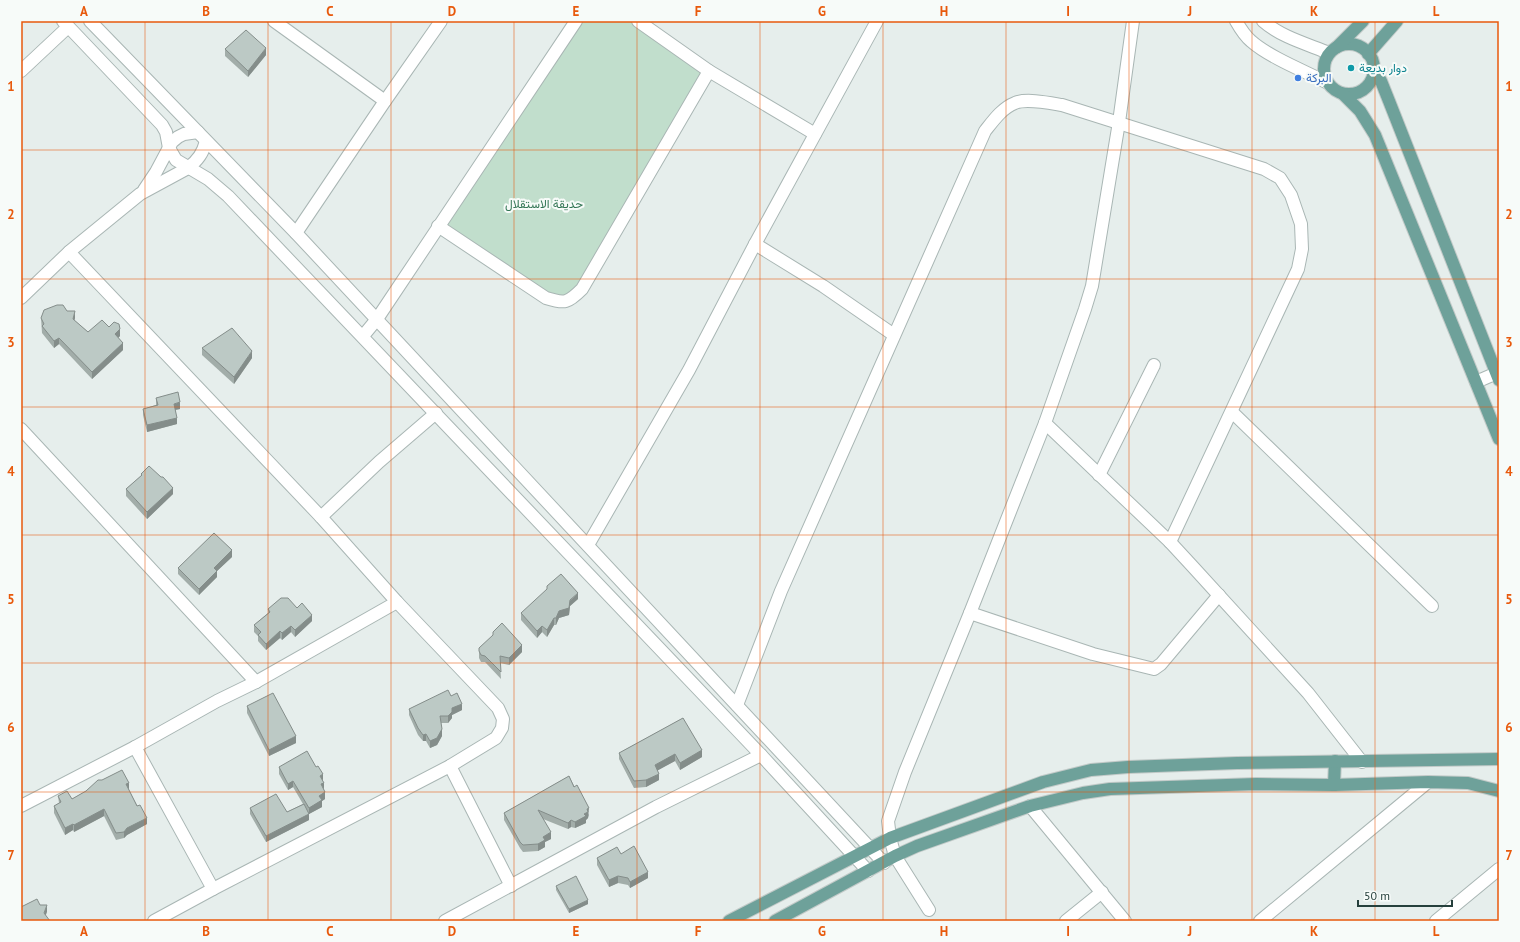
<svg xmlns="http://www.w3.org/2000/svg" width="1520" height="942" font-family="'PT Sans',Vazirmatn,sans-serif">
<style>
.green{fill:#c1decc}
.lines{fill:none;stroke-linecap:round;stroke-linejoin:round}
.minor-casing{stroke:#a9b6b4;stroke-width:14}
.major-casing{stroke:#c2cac8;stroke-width:14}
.minor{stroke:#fff;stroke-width:12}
.major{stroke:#6ea19a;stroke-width:12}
.wall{fill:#a2ada9}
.shaded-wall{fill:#848d8a}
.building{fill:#bcc9c5;stroke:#848d8a}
.grid{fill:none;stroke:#e8590c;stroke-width:1;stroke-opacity:0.55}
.culture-dot{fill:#0f9aa8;stroke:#f7fbf9;stroke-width:1.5}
.shop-dot{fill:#3f7fe0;stroke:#f7fbf9;stroke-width:1.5}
.labels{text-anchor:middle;stroke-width:4;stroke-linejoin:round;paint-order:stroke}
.culture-label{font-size:12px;fill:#0d838f;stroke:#f7fbf9;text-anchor:start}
.shop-label{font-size:12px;fill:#366cbe;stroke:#f7fbf9;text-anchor:start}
.park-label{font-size:12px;fill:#327554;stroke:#f7fbf9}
.neatline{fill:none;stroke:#e8590c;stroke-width:1.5}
.grid-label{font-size:13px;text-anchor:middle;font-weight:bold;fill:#e8590c}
</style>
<rect width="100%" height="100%" fill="#e6eeec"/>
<polygon class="green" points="576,21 634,21 709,71 582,289 559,302 438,226"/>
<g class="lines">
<defs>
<g id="minor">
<polyline points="63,21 162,125 166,132 169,148 176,160 208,179 228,196 761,755 868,871"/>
<polyline points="90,21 296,233 884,863"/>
<polyline points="274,21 385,101"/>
<polyline points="638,21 709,71 815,134"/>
<path d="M1236,21c4,7 9,15 15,20 18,16 53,30 75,41"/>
<path d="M1263,21c18,16 44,23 66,32"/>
<polyline points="21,71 68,27"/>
<polyline points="144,190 156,172 172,142 178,137 184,134 198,132"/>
<path d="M438,226l108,72c19,6 22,5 36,-9l127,-218"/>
<polyline points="296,233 385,101 441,21"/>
<polyline points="755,244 823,286 894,335"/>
<polyline points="69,252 321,517 397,602 498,708 503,719 502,728 496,738 450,766 213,889"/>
<path d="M21,298l48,-46 71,-58 48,-26c10,-8 15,-15 18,-27"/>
<polyline points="363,336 377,319 576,21"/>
<polyline points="1476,382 1499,372"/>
<polyline points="1232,412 1432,606"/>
<polyline points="1045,423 1170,542 1194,568 1308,693 1362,762"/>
<polyline points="21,429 256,682"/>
<polyline points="1099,475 1154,365"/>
<polyline points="321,517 379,462 436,413"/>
<polyline points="588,545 689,370 755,244 877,21"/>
<polyline points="970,613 1093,654 1154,669 1161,664 1219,595"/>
<path d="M737,705l44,-114 204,-460c8,-10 17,-23 30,-28 11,-5 35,0 47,2l202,64 16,9 11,17 10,29 1,25 -4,20 -128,273"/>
<polyline points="135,747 213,889 154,921"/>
<polyline points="450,766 511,886"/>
<polyline points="21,806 135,747 217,701 256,682 397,602"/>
<polyline points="1030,806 1125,921"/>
<polyline points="929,910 895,856 890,838 888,821 905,772 970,613 1045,423 1085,309 1092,286 1119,122 1133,21"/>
<polyline points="445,921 656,807 761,755"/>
<polyline points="1066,921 1102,892"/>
<polyline points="1260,921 1428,782"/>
<polyline points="1436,921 1499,869"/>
</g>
<g id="major">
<circle cx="1349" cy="69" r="25"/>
<polyline points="1337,47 1363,21"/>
<polyline points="1368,54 1397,21"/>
<polyline points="1374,69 1381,81 1389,101 1499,380"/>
<polyline points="1343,94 1360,111 1375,135 1499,439"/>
<polyline points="1334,785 1335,761"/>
<polyline points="729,921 890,838 1043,782 1091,770 1128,767 1237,763 1499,759"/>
<polyline points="775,921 895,856 917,846 1030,806 1083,793 1110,789 1256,784 1334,785 1428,782 1468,783 1499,791"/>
</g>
</defs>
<use href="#minor" class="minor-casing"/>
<use href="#major" class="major-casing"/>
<use href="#minor" class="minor"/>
<use href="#major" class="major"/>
</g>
<g class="wall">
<polygon points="225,49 266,55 248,77 225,56"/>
<polygon points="67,311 75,318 74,320 88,332 109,327 120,336 118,338 123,350 92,379 59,344 54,348 42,333 41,318"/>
<polygon points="202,348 252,358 234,384 202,355"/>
<polygon points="156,398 180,409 175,410 177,424 147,432 143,415 143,409 156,405"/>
<polygon points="141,474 173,494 147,519 126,496 126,489 141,476"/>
<polygon points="232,557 217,571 217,577 199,595 178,574 178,568"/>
<polygon points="578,599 570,606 569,615 559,618 556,625 554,625 547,637 542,632 537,638 521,620 521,613"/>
<polygon points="297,608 312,621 295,637 291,632 282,640 280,638 266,650 258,641 258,636 254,632 254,625 268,613 268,609"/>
<polygon points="493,632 522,652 509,665 500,663 501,679 485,662 481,662 479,658 479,648 493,636"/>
<polygon points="451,696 462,710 452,715 452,718 448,723 441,723 442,736 437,745 430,748 426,741 423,741 418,735 409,715 409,709"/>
<polygon points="247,706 296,743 269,756 247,713"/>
<polygon points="683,718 702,757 680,770 675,761 657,770 659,780 646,787 634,788 619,759 619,753"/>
<polygon points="279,767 323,781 325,799 322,801 322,807 309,814 309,820 266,842 250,814 250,808 287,812 303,804 293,787 288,790 279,774"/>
<polygon points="569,776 589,815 588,818 586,820 586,823 575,828 571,827 568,829 543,819 551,839 545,842 545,847 538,851 523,852 520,848 504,820 504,813"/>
<polygon points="129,790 147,824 127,835 124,838 116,840 104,816 74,832 73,830 65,835 54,813 54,806 59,803 58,796 72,799 86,791"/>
<polygon points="621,854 648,878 630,888 628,885 618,883 609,887 597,865 597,858"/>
<polygon points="556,886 588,904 569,913 556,890"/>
</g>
<g class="shaded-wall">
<polygon points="266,48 266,55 248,77 248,71"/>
<polygon points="75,311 75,318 73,326 73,319"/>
<polygon points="120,329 120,336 115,341 115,334"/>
<polygon points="59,338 59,344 54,348 54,341"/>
<polygon points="123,343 123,350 92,379 92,372"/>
<polygon points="252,351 252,358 234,384 234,377"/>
<polygon points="180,402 180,409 174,410 174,404"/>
<polygon points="177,418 177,424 147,432 147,425"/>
<polygon points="173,488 173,494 147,519 147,512"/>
<polygon points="232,550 232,557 217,571 217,577 199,595 199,589 214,568"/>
<polygon points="578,593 578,599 570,606 569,615 559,618 556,625 556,618 559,611"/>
<polygon points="312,615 312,621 295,637 295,630"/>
<polygon points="554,618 554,625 547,637 547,630"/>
<polygon points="291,626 291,632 282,640 282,633"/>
<polygon points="542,626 542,632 537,638 537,631"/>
<polygon points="280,631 280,638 266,650 266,644"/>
<polygon points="522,645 522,652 509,665 509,658"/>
<polygon points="462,704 462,710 452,715 452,718 448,723 448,716 452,708"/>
<polygon points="442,729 442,736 437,745 430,748 430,741"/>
<polygon points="426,734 426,741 423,741 423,735"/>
<polygon points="296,736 296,743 269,756 269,750"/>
<polygon points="702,750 702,757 680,770 680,763"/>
<polygon points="675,754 675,761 655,772 655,765"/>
<polygon points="323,774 323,781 320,776"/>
<polygon points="659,774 659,780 646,787 646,780"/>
<polygon points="293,781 293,787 288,790 288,784"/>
<polygon points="129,783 129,790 126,791 126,784"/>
<polygon points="324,783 324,789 321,784"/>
<polygon points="325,792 325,799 322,801 322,807 309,814 309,820 266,842 266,836 309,814 309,808 319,796"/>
<polygon points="589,808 588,818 586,820 586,823 575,828 575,822 584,814 587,809"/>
<polygon points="104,809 104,816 74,832 74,825"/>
<polygon points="147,818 147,824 127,835 124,838 124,832 127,828"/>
<polygon points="571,820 571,827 568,829 568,823"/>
<polygon points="73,824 73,830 65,835 65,828"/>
<polygon points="551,832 551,839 545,842 545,847 538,851 538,844 543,837"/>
<polygon points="648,872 648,878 630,888 630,882"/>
<polygon points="618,876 618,883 609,887 609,880"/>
<polygon points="588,900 588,904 569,913 569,909"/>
<polygon points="47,905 47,912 44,920 44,913"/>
</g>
<g class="building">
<polygon points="246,30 266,48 248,71 225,49"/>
<polygon points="57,305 63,305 67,311 75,311 73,319 88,332 102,320 109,327 114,322 119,324 120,329 115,334 123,343 92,372 59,338 54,341 42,326 44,324 41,318 44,310"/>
<polygon points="232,328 252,351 234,377 202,348"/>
<polygon points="178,392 180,402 174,404 177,418 147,425 143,409 158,405 156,398"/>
<polygon points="149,466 161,477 163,477 173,488 147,512 126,489 142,475 141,474"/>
<polygon points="214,533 232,550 214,568 217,571 199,589 178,568"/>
<polygon points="561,574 578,593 570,600 569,608 559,611 556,618 554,618 547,630 542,626 537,631 521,613 547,589 547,586"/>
<polygon points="281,598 288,598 297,608 302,603 312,615 295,630 291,626 282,633 280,631 266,644 258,635 261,632 254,625 270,612 268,609"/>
<polygon points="502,623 522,645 509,658 500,656 501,672 485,656 481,655 479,651 479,648 493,635 493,632"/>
<polygon points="448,690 451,696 457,693 462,704 452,708 452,712 448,716 440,716 442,729 437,738 430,741 426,734 423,735 418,728 409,709"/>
<polygon points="273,693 296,736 269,750 247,706"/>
<polygon points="683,718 702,750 680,763 675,754 655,765 659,774 646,780 634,781 619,753"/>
<polygon points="307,751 316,767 318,766 323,774 320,776 324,783 321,784 325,792 319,796 322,800 309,808 293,781 288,784 279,767"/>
<polygon points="122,770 129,783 126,784 137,806 140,805 147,818 127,828 124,832 116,833 104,809 74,825 73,824 65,828 54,806 61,802 58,796 67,791 72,799 86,791 98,780 102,780"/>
<polygon points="569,776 574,787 577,785 589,808 587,809 588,812 584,814 586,816 575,822 571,820 568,823 538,810 551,832 543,837 545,840 538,844 523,845 520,842 504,813"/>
<polygon points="276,794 287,812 304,804 309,814 266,836 250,808"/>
<polygon points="634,846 648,872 630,882 628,878 618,876 609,880 597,858 617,847 621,854"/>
<polygon points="576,876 588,900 569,909 556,886"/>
<polygon points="37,899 40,905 47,905 44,913 50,921 22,921 21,919 21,907"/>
</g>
<path class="grid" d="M145,21v900M268,21v900M391,21v900M514,21v900M637,21v900M760,21v900M883,21v900M1006,21v900M1129,21v900M1252,21v900M1375,21v900M21,150h1478M21,279h1478M21,407h1478M21,535h1478M21,663h1478M21,792h1478"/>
<circle class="culture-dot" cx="1351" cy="68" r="4"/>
<circle class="shop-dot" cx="1298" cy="78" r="4"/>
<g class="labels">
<g class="culture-label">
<text x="1359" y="72">دوار بديعة</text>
</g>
<g class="shop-label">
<text x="1306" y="82">البركة</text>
</g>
<g class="park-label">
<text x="544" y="208">حديقة الاستقلال</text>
</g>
</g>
<rect width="1520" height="942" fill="none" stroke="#f7fbf9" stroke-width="44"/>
<path d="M1358 900v6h94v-6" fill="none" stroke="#26403c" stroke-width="2"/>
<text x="1364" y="900" font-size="12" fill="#26403c" stroke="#f7fbf9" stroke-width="3" paint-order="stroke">50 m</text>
<rect x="22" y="22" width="1476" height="898" class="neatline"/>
<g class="grid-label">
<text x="84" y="16">A</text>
<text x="206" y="16">B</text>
<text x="330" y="16">C</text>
<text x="452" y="16">D</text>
<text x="576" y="16">E</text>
<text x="698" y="16">F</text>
<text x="822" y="16">G</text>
<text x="944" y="16">H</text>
<text x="1068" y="16">I</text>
<text x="1190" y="16">J</text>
<text x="1314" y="16">K</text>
<text x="1436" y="16">L</text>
<text x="11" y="91">1</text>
<text x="1509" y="91">1</text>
<text x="11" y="219">2</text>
<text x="1509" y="219">2</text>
<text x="11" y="347">3</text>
<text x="1509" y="347">3</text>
<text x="11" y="476">4</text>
<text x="1509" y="476">4</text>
<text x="11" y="604">5</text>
<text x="1509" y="604">5</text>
<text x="11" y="732">6</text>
<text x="1509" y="732">6</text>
<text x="11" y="860">7</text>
<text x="1509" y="860">7</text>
<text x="84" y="936">A</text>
<text x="206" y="936">B</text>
<text x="330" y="936">C</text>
<text x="452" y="936">D</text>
<text x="576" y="936">E</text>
<text x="698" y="936">F</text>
<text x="822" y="936">G</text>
<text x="944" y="936">H</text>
<text x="1068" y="936">I</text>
<text x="1190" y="936">J</text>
<text x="1314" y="936">K</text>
<text x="1436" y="936">L</text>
</g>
</svg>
